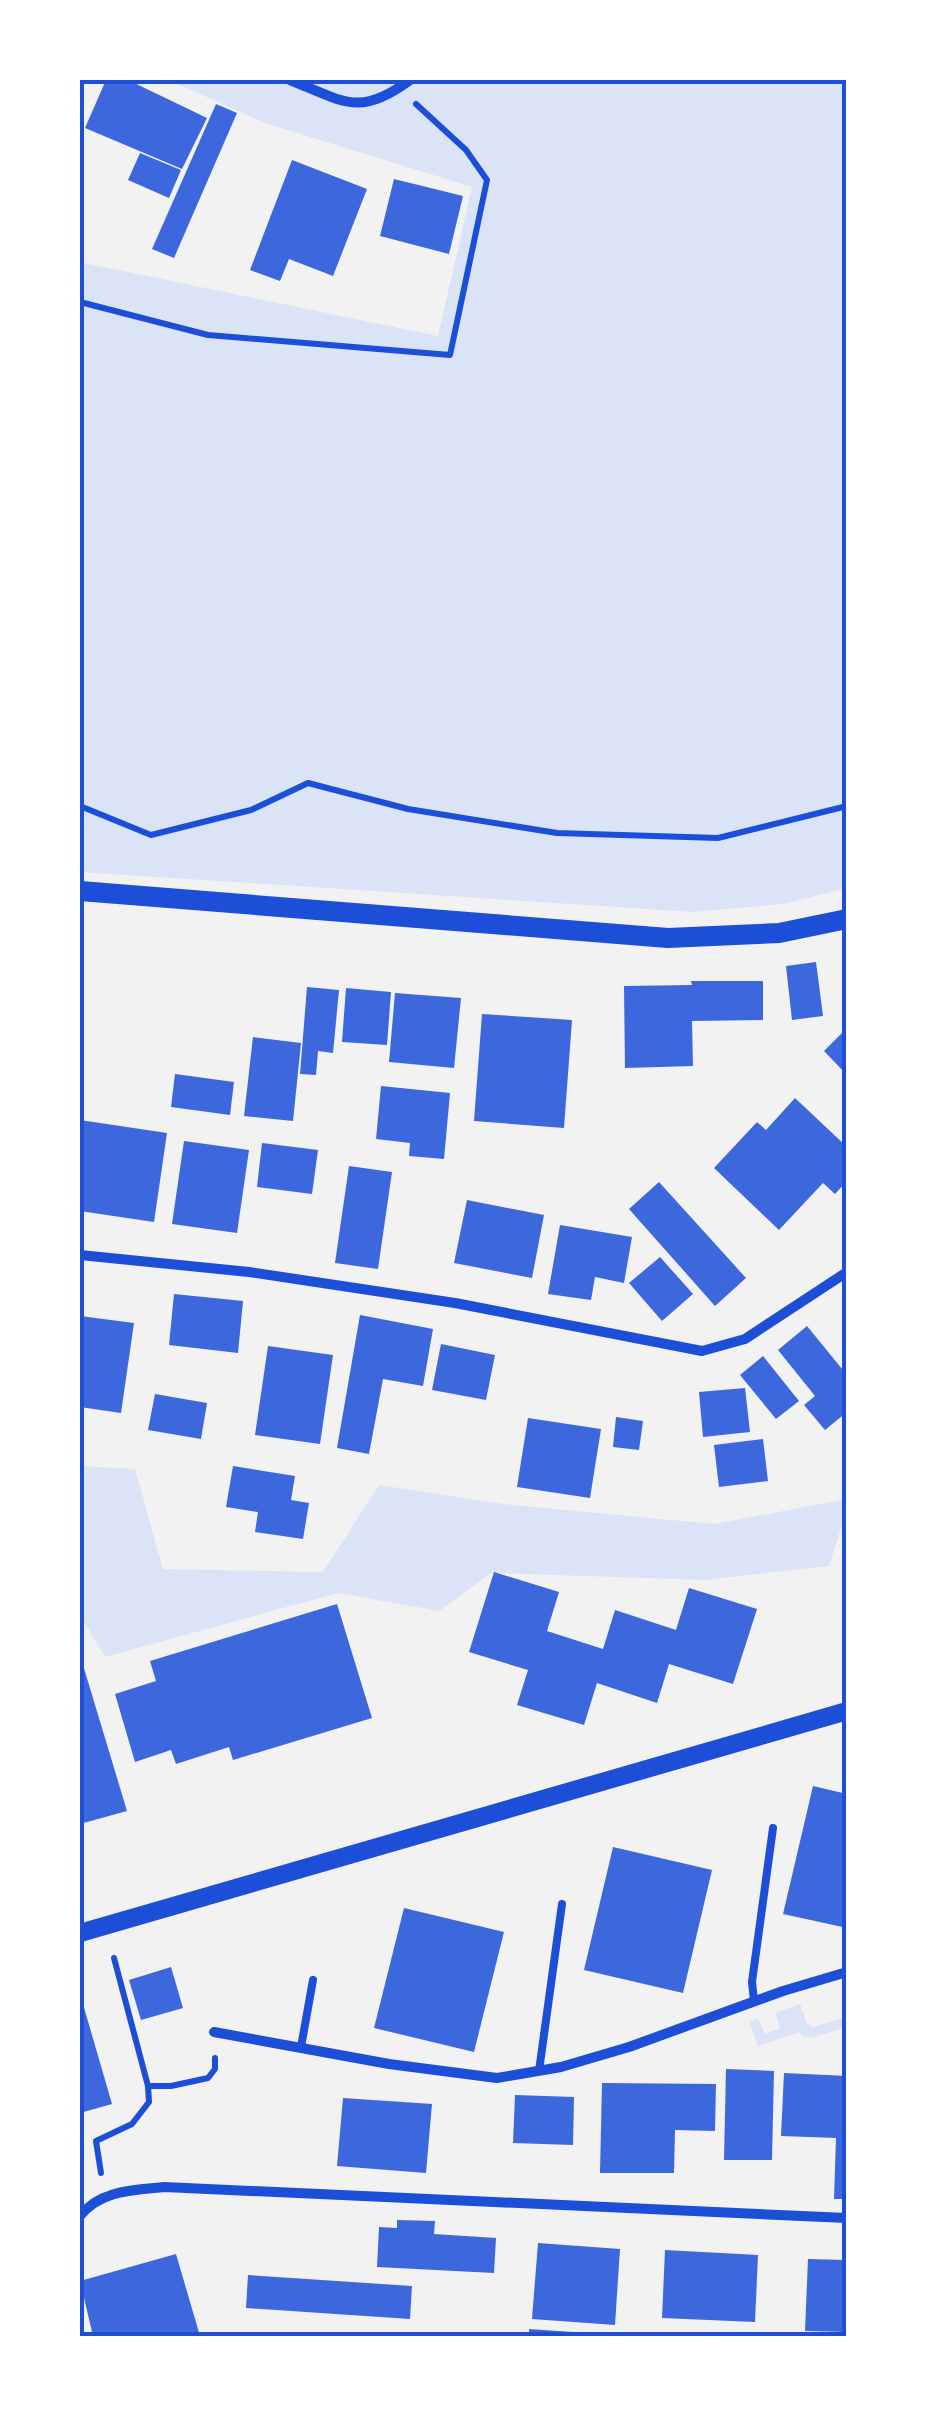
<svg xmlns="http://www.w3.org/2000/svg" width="927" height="2416" font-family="Ubuntu,sans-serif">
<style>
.green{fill:#dbe4f7}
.building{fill:#3d67dc}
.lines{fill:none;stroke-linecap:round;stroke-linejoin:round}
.path{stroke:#1d4ed8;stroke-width:6}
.service{stroke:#1d4ed8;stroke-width:8}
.minor{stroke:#1d4ed8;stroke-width:10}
.tertiary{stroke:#1d4ed8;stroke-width:18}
.secondary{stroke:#1d4ed8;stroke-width:20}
.neatline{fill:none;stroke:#1d4ed8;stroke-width:4}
</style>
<rect width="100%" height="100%" fill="#f2f2f2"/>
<g class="green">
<polygon points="169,80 847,80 847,888 784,904 693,912 80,872 80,262 438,336 472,187 265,123"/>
<polygon points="80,1466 135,1469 163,1569 323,1572 379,1485 504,1504 714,1524 847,1499 847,1510 829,1566 705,1580 491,1573 439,1611 338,1593 105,1657 80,1615"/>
<polygon points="800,2004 807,2024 813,2027 847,2016 847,2027 811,2038 802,2036 800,2032 758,2046 749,2022 758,2018 765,2034 780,2028 775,2013"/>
</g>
<g class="building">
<polygon points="106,80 128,80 207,118 182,169 85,128"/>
<polygon points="216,104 237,113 174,258 152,249"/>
<polygon points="140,153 181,170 169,198 128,180"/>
<polygon points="292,160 367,189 333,276 289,259 280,281 250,270"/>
<polygon points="394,179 463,196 449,254 380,236"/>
<polygon points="816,962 823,1016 792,1020 786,966"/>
<polygon points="691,981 763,981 763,1020 692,1021 693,1066 625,1068 624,986 692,985"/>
<polygon points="307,987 339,990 333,1053 318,1051 316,1075 300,1074"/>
<polygon points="346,988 391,992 387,1045 342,1042"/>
<polygon points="395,993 461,998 454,1068 389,1062"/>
<polygon points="482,1014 572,1020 564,1128 474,1121"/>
<polygon points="847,1028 847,1075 824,1051"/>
<polygon points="253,1037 301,1043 293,1121 244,1116"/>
<polygon points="175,1074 234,1082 230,1115 171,1107"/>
<polygon points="381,1086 450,1093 444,1159 409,1156 410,1143 376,1139"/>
<polygon points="795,1098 847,1147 847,1181 835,1194 823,1183 779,1230 714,1168 757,1122 766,1130"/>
<polygon points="80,1120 167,1133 154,1222 80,1211"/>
<polygon points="184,1141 249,1150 237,1233 172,1224"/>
<polygon points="262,1143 318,1150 312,1194 257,1187"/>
<polygon points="349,1166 392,1172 378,1269 335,1263"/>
<polygon points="659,1182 746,1278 715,1306 629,1209"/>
<polygon points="467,1200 544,1215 532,1278 454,1263"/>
<polygon points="560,1225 632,1237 624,1283 595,1277 591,1300 548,1294"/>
<polygon points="660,1257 693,1294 662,1321 629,1283"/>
<polygon points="174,1294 243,1301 238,1353 169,1345"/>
<polygon points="360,1315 433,1329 423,1386 383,1379 369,1454 337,1448"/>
<polygon points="80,1316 134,1323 121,1413 80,1407"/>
<polygon points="807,1326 847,1375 847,1412 825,1430 804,1405 815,1396 778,1350"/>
<polygon points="441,1344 495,1355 486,1400 432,1390"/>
<polygon points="268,1346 333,1355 320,1444 255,1435"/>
<polygon points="763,1356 799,1401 776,1419 740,1375"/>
<polygon points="745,1388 750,1432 703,1437 699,1392"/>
<polygon points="155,1394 207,1403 201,1439 148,1430"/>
<polygon points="616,1417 643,1421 639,1450 613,1447"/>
<polygon points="528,1418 601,1429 590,1498 517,1487"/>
<polygon points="763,1439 768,1481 719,1487 714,1445"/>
<polygon points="233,1466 295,1476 291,1500 309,1503 303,1539 255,1532 258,1512 226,1507"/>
<polygon points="494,1572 559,1592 547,1631 603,1649 615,1610 676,1630 689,1588 757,1609 733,1684 669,1664 657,1703 597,1683 584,1725 517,1705 528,1670 469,1652"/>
<polygon points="337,1604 372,1718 233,1760 229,1747 176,1764 171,1750 135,1762 115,1694 156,1681 150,1661"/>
<polygon points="80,1655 127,1811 80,1824"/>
<polygon points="813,1786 847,1794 847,1928 783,1914"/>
<polygon points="613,1847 712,1870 683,1993 584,1970"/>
<polygon points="404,1908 504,1932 474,2052 374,2028"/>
<polygon points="171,1967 183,2008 141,2020 129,1980"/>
<polygon points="83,2004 112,2104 80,2113 80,2005"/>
<polygon points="726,2069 774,2071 772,2160 724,2160"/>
<polygon points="784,2073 847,2076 847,2199 834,2199 836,2138 781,2136"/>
<polygon points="602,2083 716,2084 715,2131 675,2130 674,2173 600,2173"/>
<polygon points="515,2095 574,2097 573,2145 513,2143"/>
<polygon points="343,2098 432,2104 426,2173 337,2166"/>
<polygon points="397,2220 435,2221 434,2234 496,2238 494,2273 377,2267 379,2227 397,2228"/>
<polygon points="538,2243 620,2249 615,2325 532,2319"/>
<polygon points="665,2250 758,2255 755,2322 662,2318"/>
<polygon points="176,2254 200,2336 93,2336 80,2281"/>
<polygon points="808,2259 847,2260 847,2332 805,2331"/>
<polygon points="248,2275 412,2286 410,2319 246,2308"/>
<polygon points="529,2329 587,2333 587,2336 529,2336"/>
</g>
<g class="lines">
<g class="path">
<polyline points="80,302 208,335 450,355 487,180 466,150 416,104"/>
<polyline points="80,806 151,835 251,810 308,783 408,809 557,833 718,838 847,806"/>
<polyline points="148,2086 171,2086 208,2078 215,2069 215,2058"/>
<polyline points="101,2173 96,2141 132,2124 149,2102 148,2086 114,1958"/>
</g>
<g class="service">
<polyline points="754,2001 752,1982 773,1828"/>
<polyline points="301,2047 313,1980"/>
<polyline points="539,2071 562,1904"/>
</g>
<g class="minor">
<path d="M290,80c53,21 69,38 120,0"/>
<polyline points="80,1255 249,1272 455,1303 702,1351 745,1339 847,1272"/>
<polyline points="214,2032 389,2064 497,2078 561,2067 629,2047 783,1991 847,1972"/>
<path d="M80,2216c20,-26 54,-26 84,-29l683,31"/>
</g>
<polyline class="tertiary" points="80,1933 847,1711"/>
<polyline class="secondary" points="80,891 668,938 779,933 847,919"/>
</g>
<rect width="927" height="2416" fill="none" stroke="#ffffff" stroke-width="165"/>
<rect x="82" y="82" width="762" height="2252" class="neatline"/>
</svg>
